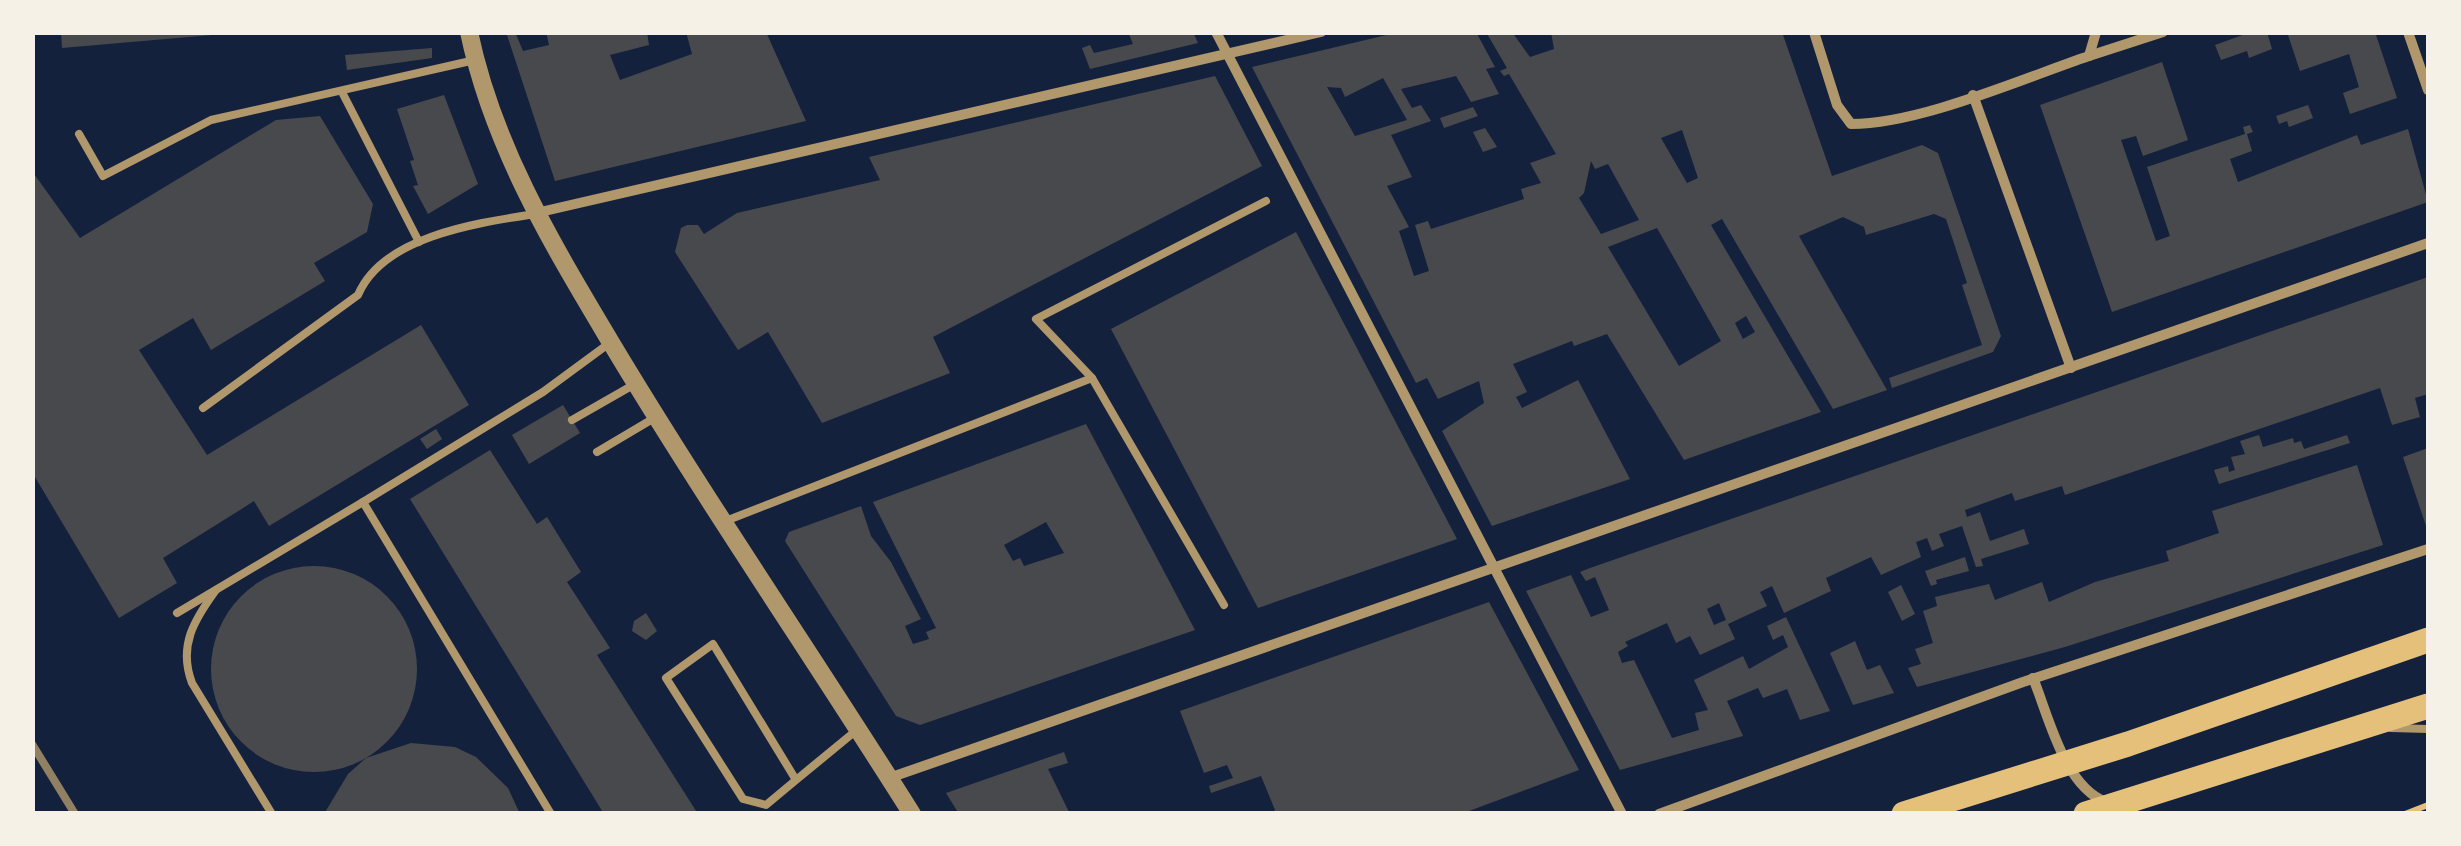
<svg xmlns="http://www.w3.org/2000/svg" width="2461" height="846" font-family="Barlow,sans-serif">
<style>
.building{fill:#48494c;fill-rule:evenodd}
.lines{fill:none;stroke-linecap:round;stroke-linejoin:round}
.path{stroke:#e5c07b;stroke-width:6}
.service{stroke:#b1986c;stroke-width:8}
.minor{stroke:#b1986c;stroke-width:10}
.tertiary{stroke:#b1986c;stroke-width:18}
.primary{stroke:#e5c07b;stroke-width:25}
.rail{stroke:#918062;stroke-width:8}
</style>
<rect width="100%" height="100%" fill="#14213d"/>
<g class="building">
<polygon points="61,32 212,32 212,35 62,48"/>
<polygon points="506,32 515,32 523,51 549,45 546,32 647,32 649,45 610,55 620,80 692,54 686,32 766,32 806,121 555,181"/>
<polygon points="1128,32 1193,32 1198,43 1090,69 1082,48 1090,45 1094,53 1133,44"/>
<path d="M1399,32h77l19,35 -9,2 13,25 -28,8 -15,-26 -55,13 11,19 9,-3 10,16 -40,14 21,42 -25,9 22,41 -10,4 15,45 15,-5 -14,-46 13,-4 3,8 93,-30 -3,-10 20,-6 -11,-20 26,-9 -47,-80 -5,2 -4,-5 7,-3 -21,-36h26l18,25 24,-8 -3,-17h231l50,144 90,-31 16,8 63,183 -8,16 -101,36 -3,-10 93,-33 -20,-60 5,-2 -21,-64 -12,-5 -68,21 -2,-8 -21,-10 -44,19 88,154 -54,19 -111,-190 -11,6 110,187 -137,48 -77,-126 -33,12 -2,-5 -59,23 14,28 -11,5 6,11 56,-28 52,99 -138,47 -50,-95 42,-28 -5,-22 -41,18 -11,-21 -11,5 -164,-316zM1383,78l24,42 -52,16 -28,-49 14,1 4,9zM1682,130l16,48 -11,5 -26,-45zM1591,161l4,8 13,-5 31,56 -38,14 -22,-36 5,-5zM1657,228l64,113 -42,25 -71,-119zM1746,316l9,16 -12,7 -8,-16z"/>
<polygon points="2251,32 2267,32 2272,49 2249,58 2247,51 2221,60 2215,45"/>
<polygon points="2287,32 2375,32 2397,98 2350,114 2343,93 2359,87 2349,54 2300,71"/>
<polygon points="432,48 432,58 347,70 345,55"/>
<polygon points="2162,62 2188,140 2143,156 2136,136 2121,140 2156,241 2170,236 2147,167 2245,134 2243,127 2250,125 2253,132 2247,134 2252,151 2230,159 2238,182 2357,135 2361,145 2408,129 2428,202 2112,312 2040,105"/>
<polygon points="1215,76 1262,166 933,337 950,373 822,423 768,332 738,350 675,252 681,228 687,225 698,225 704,234 737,213 880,180 869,157"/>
<polygon points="444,95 478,184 428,214 413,186 418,185 410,161 414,160 397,109"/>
<polygon points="2308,105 2313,118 2289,127 2287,121 2279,124 2276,116"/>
<polygon points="1473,107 1478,116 1444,128 1440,118"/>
<polygon points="320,116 373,204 367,232 314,263 325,281 211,350 193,318 139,350 207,455 421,325 469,405 269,526 254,501 240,510 163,558 177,583 119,618 32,472 32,171 80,238 276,120"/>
<polygon points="1485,128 1497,147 1483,152 1473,132"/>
<polygon points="1296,232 1457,539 1258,608 1111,329"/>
<path d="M2428,277v117l-13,4 5,19 -28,8 -12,-37 -315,107 -3,-9 -47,15 -3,-8 -47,17 2,7 13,-5 10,29 34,-12 5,15 -48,15 2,7 -7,1 -14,-41 -23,8 5,12 -12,5 -5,-13 -11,4 5,15 -40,18 -10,-18 -45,21 5,13 -47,22 -12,-27 -12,6 7,14 -39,18 7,15 -35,16 -10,-19 -14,7 -9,-20 -42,19 3,4 -10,6 4,11 12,-3 38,78 27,-8 -4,-17 13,-3 -14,-30 49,-24 6,13 39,-22 -5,-12 -10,5 -6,-14 19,-9 44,94 -30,9 -13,-31 -24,9 -5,-10 -31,13 16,35 -123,34 -94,-179 45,-16 20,42 18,-7 -14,-33 -9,4 -6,-9 10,-4zM1719,603l7,17 -12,5 -7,-16z"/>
<polygon points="563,405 580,433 529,464 512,435"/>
<path d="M1086,424l109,206 -275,95 -24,-9 -111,-175 4,-9 72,-26 10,30 20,26 30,57 -16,7 8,18 16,-5 -3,-7 10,-4 -63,-126zM1046,522l18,31 -40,13 -4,-8 -7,3 -9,-16z"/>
<polygon points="436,429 442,439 427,449 420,439"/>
<polygon points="2259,435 2263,447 2293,438 2294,443 2301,441 2304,449 2347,435 2350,443 2219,484 2214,470 2228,466 2229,472 2235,470 2231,457 2245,454 2240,441"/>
<polygon points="2428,448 2428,532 2403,457"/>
<polygon points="490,450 537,524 547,517 581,572 567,582 610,648 597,655 698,814 604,814 410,499"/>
<polygon points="2357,465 2383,545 2065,647 1917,687 1908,668 1921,664 1915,649 1933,643 1923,611 1937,606 1935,597 1989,584 1995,600 2042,582 2049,602 2095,582 2169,561 2166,551 2219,533 2212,511"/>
<polygon points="1965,557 1969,571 1936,580 1937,584 1931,586 1925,571"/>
<circle cx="314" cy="669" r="103"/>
<polygon points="1901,585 1915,614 1902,621 1888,592"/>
<polygon points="1489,602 1579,770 1461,814 1270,814 1275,810 1261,776 1211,793 1209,786 1233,778 1227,765 1204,773 1180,711"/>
<polygon points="646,613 657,631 646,640 632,631 634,621"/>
<polygon points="1855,641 1867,670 1880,665 1894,693 1853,705 1830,653"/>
<polygon points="411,743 455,747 476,757 508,788 520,814 324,814 348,774 366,758"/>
<polygon points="1064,752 1068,763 1048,769 1070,814 959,814 946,793"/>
</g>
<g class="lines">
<polyline class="path" points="2405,814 2428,805"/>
<g class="service">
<polyline points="343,94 419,242"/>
<polyline points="79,134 103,176 211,120 475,60"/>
<polyline points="1092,378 1036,319 1266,201"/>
<path d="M203,408l155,-113c25,-59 119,-72 177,-81"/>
<polyline points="572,420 635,384"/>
<polyline points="597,452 656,417"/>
<polyline points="723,522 1092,378 1224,605"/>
<path d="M216,590c-22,30 -38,56 -24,93l80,131"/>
<polyline points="177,613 363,502"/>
<polyline points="2391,728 2428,729"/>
<polyline points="796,780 766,805 743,799 666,678 713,644 796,780 858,729"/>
<polyline points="551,814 363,502 543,392 611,342"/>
</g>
<g class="minor">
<polyline points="1216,32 1622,814"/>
<path d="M1814,32l23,73 14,19c69,0 170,-45 238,-68l7,-24"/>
<polyline points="2408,32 2428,90"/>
<polyline points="2089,56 2163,32"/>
<polyline points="1973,95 2071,368"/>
<polyline points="536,213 1321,32"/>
<path d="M2033,678c16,39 31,108 73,124"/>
<polyline points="889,778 2428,243"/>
<polyline points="1659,814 2023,682 2428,549"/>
</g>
<path class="tertiary" d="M469,32c24,114 82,210 141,309 96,160 202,314 302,473"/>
<g class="primary">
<polyline points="1904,814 2128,744 2428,640"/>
<polyline points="2086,814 2428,706"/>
</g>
<polyline class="rail" points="32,744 75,814"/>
</g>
<rect width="2461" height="846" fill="none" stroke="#f6f1e7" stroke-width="70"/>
</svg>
